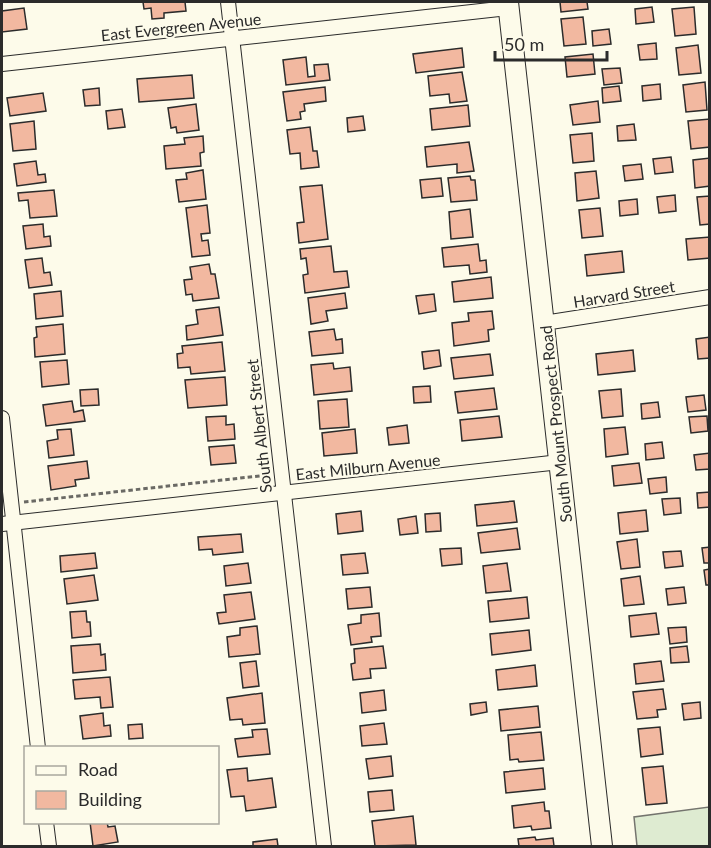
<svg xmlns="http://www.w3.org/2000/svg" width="711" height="848" font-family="Lato,sans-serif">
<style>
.green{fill:#deebd1;stroke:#74746e;stroke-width:1.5}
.building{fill:#f2b8a0;stroke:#2b2b2b;stroke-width:1.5}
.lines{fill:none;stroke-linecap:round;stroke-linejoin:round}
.street-casing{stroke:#2b2b2b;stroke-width:16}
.secondary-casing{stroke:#2b2b2b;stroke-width:22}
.path{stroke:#6a6964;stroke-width:3;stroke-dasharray:4.5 3;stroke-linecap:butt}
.street{stroke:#fdfbea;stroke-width:14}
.secondary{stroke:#fdfbea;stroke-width:20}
.labels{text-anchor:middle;stroke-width:4.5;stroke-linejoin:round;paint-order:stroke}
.street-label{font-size:16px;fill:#2b2b2b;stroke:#fdfbea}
</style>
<rect width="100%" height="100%" fill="#fdfbea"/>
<polygon class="green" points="709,807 709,846 637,846 634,817"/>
<g class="building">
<polygon points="143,2 185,2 186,11 164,13 164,18 152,19 151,8 144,9"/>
<polygon points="560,2 587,2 588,9 561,12"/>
<polygon points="652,7 654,22 636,24 635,9"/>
<polygon points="694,7 696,34 675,36 672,9"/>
<polygon points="24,8 27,29 2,32 2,11"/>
<polygon points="583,17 586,44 564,46 561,19"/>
<polygon points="609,29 611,44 593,46 592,31"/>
<polygon points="656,43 657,59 640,60 638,45"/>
<polygon points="698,45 701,73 679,75 676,48"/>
<polygon points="462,48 464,67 416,73 413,54"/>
<polygon points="593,54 595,74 567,77 565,57"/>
<polygon points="306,57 308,77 315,76 314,65 328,64 330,80 286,85 283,60"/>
<polygon points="620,68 622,83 604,85 602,69"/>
<polygon points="462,72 467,101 450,103 449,94 430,96 428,76"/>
<polygon points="192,75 194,98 139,102 137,79"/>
<polygon points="705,82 707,110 686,112 683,85"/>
<polygon points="660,84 661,99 643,101 642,86"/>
<polygon points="619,86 621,101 603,103 602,88"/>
<polygon points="325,87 326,101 304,104 305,111 300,112 301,119 287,121 283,92"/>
<polygon points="99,88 100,105 85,106 83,90"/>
<polygon points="43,93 46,111 10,116 7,98"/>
<polygon points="598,101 600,122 573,125 570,105"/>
<polygon points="196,104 199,130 177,133 176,127 171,128 168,108"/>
<polygon points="468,105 470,126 432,130 430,109"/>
<polygon points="122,109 125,127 108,129 106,111"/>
<polygon points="363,116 365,130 348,132 347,118"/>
<polygon points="710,119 710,147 691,149 688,121"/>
<polygon points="34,121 36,149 13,151 10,124"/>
<polygon points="634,124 636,140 618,141 617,126"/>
<polygon points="310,127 313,151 317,151 319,167 301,169 300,153 290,154 287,130"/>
<polygon points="592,133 594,161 573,163 570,135"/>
<polygon points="203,136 204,152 200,153 201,166 166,169 164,146 185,144 184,138"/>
<polygon points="469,142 474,171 457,173 457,164 427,167 425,147"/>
<polygon points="671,157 673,172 655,174 653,159"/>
<polygon points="710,158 710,186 695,188 693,160"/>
<polygon points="36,161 38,175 45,174 46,182 17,186 14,164"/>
<polygon points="641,164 643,179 625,181 623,166"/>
<polygon points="203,170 206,199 179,202 176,180 187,179 186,173"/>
<polygon points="596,171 599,198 577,201 575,173"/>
<polygon points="470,176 471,180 475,180 477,200 451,202 448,178"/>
<polygon points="441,178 443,196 422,198 420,180"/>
<polygon points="322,185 328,239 299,243 297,223 304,222 300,187"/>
<polygon points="54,190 57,216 30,218 28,200 19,201 18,193"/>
<polygon points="675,195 676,211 659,213 657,197"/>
<polygon points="710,196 710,224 700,225 697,197"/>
<polygon points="637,199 638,214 620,216 619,201"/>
<polygon points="207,205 210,233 201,234 202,241 208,240 210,255 192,257 186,208"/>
<polygon points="600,208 603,236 582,238 579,210"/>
<polygon points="470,209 473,237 451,239 449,212"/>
<polygon points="43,224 44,237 50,236 51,246 26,249 23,226"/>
<polygon points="710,237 710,258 688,260 686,239"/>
<polygon points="478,244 480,261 486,260 487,272 470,274 469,265 444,267 442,248"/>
<polygon points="331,246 334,272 347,271 349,287 305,293 303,275 308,274 306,258 301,259 300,249"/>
<polygon points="622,251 624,272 587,276 585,255"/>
<polygon points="42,258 44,273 50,272 52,285 29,288 25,260"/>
<polygon points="209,264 211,274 215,274 219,298 193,301 192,294 186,295 184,280 192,279 190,267"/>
<polygon points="491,277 493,298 454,302 452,282"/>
<polygon points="61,291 63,316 36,319 34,294"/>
<polygon points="345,293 347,308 326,311 328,321 311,324 308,298"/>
<polygon points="434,294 436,311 419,314 416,296"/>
<polygon points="219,307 223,335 187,340 186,326 198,324 196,310"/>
<polygon points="492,311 494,329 488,330 489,341 454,346 452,323 469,321 468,313"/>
<polygon points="63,324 65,354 35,357 34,338 37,337 36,327"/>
<polygon points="334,329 336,340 342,339 343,353 312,356 309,332"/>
<polygon points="710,337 710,358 698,359 696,339"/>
<polygon points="222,342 225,371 191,374 190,367 178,368 177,354 183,353 182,346"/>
<polygon points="439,350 441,366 424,369 422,352"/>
<polygon points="633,350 635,371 598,375 596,354"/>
<polygon points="490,354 493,375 454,379 451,358"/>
<polygon points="67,360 69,384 42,387 40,362"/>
<polygon points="333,363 334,369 350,367 352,391 314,395 311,365"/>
<polygon points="225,377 227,405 188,408 185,380"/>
<polygon points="430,386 431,402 414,403 413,387"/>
<polygon points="494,388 497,409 458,413 455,392"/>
<polygon points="98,389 99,405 81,406 80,390"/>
<polygon points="621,389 623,416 602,418 599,391"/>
<polygon points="704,395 706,410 688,412 686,397"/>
<polygon points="347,399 349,427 320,429 318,401"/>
<polygon points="72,401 74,412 83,410 85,421 46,426 43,405"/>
<polygon points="658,402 660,417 642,419 641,404"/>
<polygon points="226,416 226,425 234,424 235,439 208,441 206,417"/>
<polygon points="499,416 502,437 462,441 460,420"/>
<polygon points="707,416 708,431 691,433 689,417"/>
<polygon points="407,425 409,443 389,445 387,428"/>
<polygon points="625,427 628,454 606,457 604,429"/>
<polygon points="71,429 74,455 49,458 47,441 58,439 57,430"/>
<polygon points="355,429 357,453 324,456 322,433"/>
<polygon points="662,442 664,458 646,460 645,444"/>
<polygon points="234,445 236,463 211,465 209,447"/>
<polygon points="710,453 710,469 696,470 694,455"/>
<polygon points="87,461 89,478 75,480 76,486 51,490 48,466"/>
<polygon points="639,463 642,483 614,486 612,466"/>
<polygon points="666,477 667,492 650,494 648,479"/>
<polygon points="710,492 710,507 698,508 697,493"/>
<polygon points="680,498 681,513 664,515 662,499"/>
<polygon points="514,501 517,522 477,526 475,505"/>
<polygon points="646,510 648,531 620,534 618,513"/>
<polygon points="361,511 363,531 338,534 336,514"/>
<polygon points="440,513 441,531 426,532 425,514"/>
<polygon points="416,516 418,533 400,535 398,519"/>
<polygon points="517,528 520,549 481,553 478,533"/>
<polygon points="241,534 243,552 213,555 212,549 199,550 198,537"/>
<polygon points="637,539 640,567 621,569 617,542"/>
<polygon points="710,547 710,563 704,563 702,548"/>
<polygon points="461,548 462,564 442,566 440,549"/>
<polygon points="681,551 683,566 665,568 663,552"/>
<polygon points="95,553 97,568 61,572 60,556"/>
<polygon points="365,553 368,573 343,575 341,555"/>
<polygon points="248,563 251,583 226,586 224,566"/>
<polygon points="507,563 511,591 486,593 483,566"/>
<polygon points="710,569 710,585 706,585 704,570"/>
<polygon points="94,575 98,600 67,604 64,579"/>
<polygon points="640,576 644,604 624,606 621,579"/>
<polygon points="370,587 372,607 348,609 346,589"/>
<polygon points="684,587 686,603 668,605 666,589"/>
<polygon points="251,592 255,619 219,624 217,613 226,612 224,595"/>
<polygon points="527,597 529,618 490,622 488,601"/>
<polygon points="86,611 87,622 90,622 91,636 72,638 70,612"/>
<polygon points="379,613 381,636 371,637 372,642 351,645 348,625 361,623 361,615"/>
<polygon points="656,613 659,634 631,637 629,616"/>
<polygon points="257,626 260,654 229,657 227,637 240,635 240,628"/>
<polygon points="686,627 687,642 670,644 668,628"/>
<polygon points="529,630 531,650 492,655 490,634"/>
<polygon points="100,644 101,655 105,654 106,670 73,673 71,646"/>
<polygon points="383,646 386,668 370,669 371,678 353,680 351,664 355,663 354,649"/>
<polygon points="687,646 689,662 671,663 670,648"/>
<polygon points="256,661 259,686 243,688 240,663"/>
<polygon points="661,661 664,681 636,684 634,664"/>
<polygon points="535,665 537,686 498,690 496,670"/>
<polygon points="110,677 113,707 101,708 100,697 75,699 73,680"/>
<polygon points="663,689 666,709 657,710 658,717 637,719 633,692"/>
<polygon points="384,690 386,710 362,713 360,693"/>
<polygon points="262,693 265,723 243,725 242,719 230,720 227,698"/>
<polygon points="486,702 487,712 471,715 470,704"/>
<polygon points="700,702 701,718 684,720 682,704"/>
<polygon points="538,706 540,727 501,731 499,710"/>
<polygon points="103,713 104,726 110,725 111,736 83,739 80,716"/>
<polygon points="384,723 387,744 362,746 360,726"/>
<polygon points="142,724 143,738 129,739 128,725"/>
<polygon points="660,727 663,754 641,757 638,729"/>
<polygon points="267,729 270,754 238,757 235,739 253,737 252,730"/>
<polygon points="541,732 544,760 519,762 518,759 510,760 508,735"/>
<polygon points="391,756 393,776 369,779 366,759"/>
<polygon points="663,766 667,803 646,805 642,768"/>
<polygon points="247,768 248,781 272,778 276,807 246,811 244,796 231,797 227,770"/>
<polygon points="543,768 545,789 506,793 504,772"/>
<polygon points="392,790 394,810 370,812 368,792"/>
<polygon points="544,802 545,811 549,811 551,828 532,830 531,826 514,828 512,806"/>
<polygon points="413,816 416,845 375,846 372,821"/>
<polygon points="90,822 107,822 108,827 115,826 118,842 93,846"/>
<polygon points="535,837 536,840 553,838 554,846 519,846 518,839"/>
<polygon points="277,839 278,846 253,846 253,842"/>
</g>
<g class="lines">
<defs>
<g id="street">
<polyline points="228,2 324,846"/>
<polyline points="2,64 508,8"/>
<polyline points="544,323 710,297"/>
<polyline points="2,418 38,748"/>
<polyline points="2,524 560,462"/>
<polyline points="46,822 49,846"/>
</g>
<polyline id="secondary" points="508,2 602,846"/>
</defs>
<use href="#street" class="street-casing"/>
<use href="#secondary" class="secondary-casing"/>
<polyline class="path" points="24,502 268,475"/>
<use href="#street" class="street"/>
<use href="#secondary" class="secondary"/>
</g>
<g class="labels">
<g class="street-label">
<text transform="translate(181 27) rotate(-6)" y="6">East Evergreen Avenue</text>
<text transform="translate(624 294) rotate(-9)" y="6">Harvard Street</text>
<text transform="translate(556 424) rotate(-96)" y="6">South Mount Prospect Road</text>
<text transform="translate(259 426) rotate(-96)" y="6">South Albert Street</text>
<text transform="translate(368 467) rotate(-6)" y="6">East Milburn Avenue</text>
</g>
</g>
<rect width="711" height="848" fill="none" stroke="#2b2b2b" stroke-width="6"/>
<rect x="24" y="746" width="195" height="78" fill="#fdfbea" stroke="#a9a89e" stroke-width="1.5"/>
<rect x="36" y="766" width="30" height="9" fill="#fdfbea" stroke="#a9a89e" stroke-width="1.5"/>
<text x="78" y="776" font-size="18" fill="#2b2b2b">Road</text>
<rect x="36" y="791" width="30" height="18" fill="#f2b8a0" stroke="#a9a89e" stroke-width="1.5"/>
<text x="78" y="806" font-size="18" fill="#2b2b2b">Building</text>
<path d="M495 51v9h112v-9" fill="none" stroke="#2b2b2b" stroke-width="3"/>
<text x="504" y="51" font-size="18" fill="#2b2b2b" stroke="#fdfbea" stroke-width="4.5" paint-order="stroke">50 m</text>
</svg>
